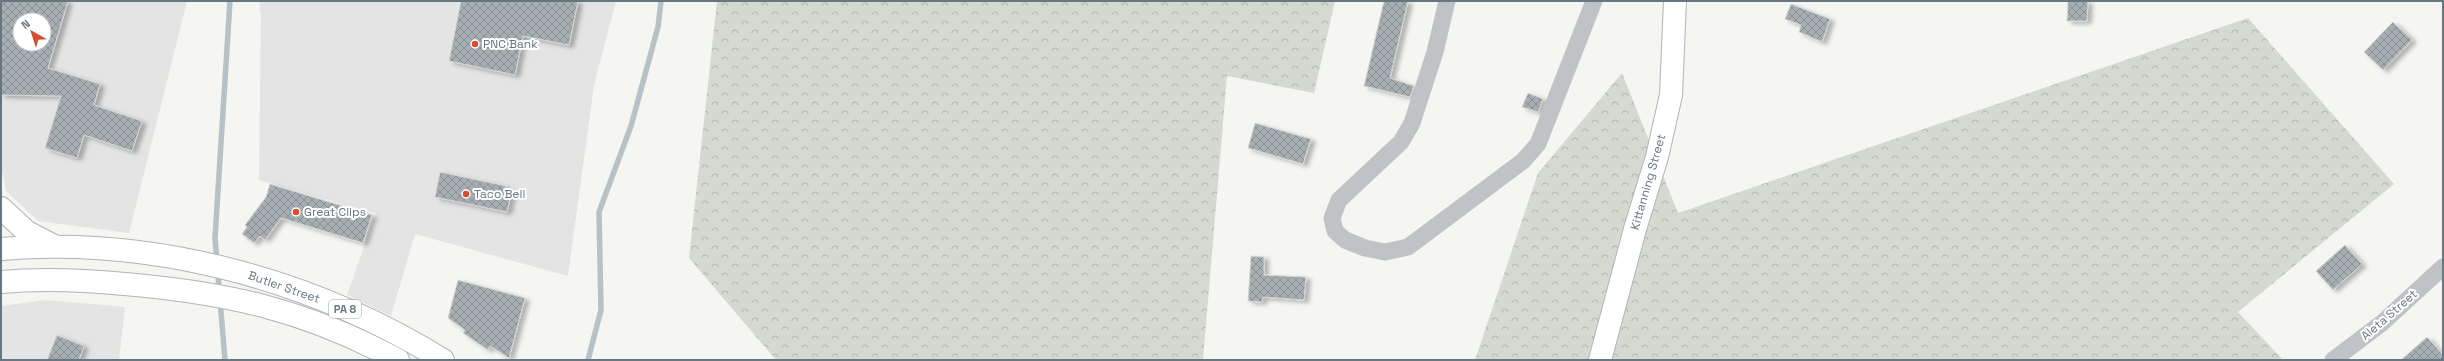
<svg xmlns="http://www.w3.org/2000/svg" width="2444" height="361" font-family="'Space Grotesk',sans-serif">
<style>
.built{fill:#e3e4e3;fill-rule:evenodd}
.forest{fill:url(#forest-crowns)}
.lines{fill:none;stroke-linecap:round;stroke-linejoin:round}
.stream{stroke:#b6c2c5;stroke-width:5.5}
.building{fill:url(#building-cross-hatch);stroke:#d7d7d5;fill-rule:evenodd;filter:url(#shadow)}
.secondary-casing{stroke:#afb5b9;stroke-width:24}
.highway-casing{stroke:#b0b4b7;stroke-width:24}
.street{stroke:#bfc3c6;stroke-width:17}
.secondary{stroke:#fff;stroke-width:22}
.highway{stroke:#fff;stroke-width:22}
.poi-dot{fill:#d74d30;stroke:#fff;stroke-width:1.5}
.labels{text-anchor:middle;stroke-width:4;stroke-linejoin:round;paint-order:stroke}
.shield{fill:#fff;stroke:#94a0a7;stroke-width:1}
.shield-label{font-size:11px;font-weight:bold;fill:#667781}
.poi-label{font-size:12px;fill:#667781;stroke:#fff;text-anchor:start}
.street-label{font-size:12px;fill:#667781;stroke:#fff}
</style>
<defs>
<pattern id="forest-crowns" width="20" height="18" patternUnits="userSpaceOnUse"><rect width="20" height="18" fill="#d5dad1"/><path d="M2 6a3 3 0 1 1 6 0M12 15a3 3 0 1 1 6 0" fill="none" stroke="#b1b6af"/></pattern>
<pattern id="building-cross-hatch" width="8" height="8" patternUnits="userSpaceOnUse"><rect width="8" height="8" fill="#a6aeb2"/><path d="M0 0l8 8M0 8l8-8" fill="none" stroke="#8b9296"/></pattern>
<filter id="shadow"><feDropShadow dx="4.5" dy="2.5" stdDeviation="2" flood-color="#0004"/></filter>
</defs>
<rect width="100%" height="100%" fill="#f5f5f2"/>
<g class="built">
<path d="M1,1h186l-58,232 -91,-12 -32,-30 -5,-26zM20,20h24v24h-24z"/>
<polygon points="259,1 616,1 594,85 568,276 415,234 391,316 347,295 376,213 259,180 261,16"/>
<polygon points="46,300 125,307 119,360 1,360 1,306"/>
</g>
<g class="forest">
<polygon points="717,1 1335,1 1314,93 1227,76 1203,360 776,360 689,258"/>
<polygon points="2248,18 2394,184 2238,312 2283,360 1475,360 1538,173 1622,73 1678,213"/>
</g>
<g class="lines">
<g class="stream">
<polyline points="217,262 215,238 230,1"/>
<polyline points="218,271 219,292"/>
<polyline points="220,300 225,360"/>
<polyline points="588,360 601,310 599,212 631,126 658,27 661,1"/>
</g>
</g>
<g class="building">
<path d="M1,1h67l-20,67 52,16 -6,21 48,16 -10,30 -48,-16 -7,23 -32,-10 16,-52 -60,-1zM20,20h24v24h-24z"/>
<polygon points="461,1 578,1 569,45 523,36 515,75 449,61"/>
<polygon points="1384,1 1408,1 1390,78 1414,86 1410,97 1364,86"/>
<polygon points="2068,1 2088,1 2087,21 2067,21"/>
<polygon points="1791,4 1830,19 1822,42 1799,32 1801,25 1785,19"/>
<polygon points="2393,22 2412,40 2383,70 2364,52"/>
<polygon points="1528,93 1543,99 1538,112 1522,107"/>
<polygon points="1255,123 1311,139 1303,164 1248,148"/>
<polygon points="440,172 506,186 505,189 512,190 507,212 435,197"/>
<polygon points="270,184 372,215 363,243 281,218 265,240 260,236 254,243 242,234 247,227 245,225 266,197"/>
<polygon points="2345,245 2362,264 2333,290 2316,271"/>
<polygon points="1251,256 1264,257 1264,275 1306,277 1304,300 1263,297 1262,302 1248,301"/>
<polygon points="458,280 525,298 509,358 490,346 488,350 463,333 465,330 448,318"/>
<polygon points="57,335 84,346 79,360 47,360"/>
<polygon points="2427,337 2443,355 2443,360 2401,360"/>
</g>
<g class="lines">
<defs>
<polyline id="secondary" points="1600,360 1635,229 1657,157 1671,95 1675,1"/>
<g id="highway">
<polyline points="1,208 27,232 54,246"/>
<path d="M1,249c153,-13 312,31 442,111"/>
<path d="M1,282c41,-4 83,-2 124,2 104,9 180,26 273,76"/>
</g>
</defs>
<use href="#secondary" class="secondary-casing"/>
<use href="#highway" class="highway-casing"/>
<g class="street">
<polyline points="1447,1 1435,52 1412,123 1401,142 1339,200 1332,218 1335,231 1345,240 1365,248 1385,252 1408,247 1523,161 1538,144 1594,1"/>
<polyline points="2333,360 2382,323 2443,267"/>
</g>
<use href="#secondary" class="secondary"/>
<use href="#highway" class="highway"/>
</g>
<g class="poi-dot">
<circle cx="475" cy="44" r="4"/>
<circle cx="466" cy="194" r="4"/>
<circle cx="296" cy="212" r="4"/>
</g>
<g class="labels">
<rect class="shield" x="329" y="300" width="32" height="18" rx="3"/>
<g class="shield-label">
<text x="345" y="313">PA 8</text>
</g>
<g class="poi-label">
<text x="483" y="48">PNC Bank</text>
<text x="474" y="198">Taco Bell</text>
<text x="304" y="216">Great Clips</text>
</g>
<g class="street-label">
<text transform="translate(1648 182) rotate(-74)" y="4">Kittanning Street</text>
<text transform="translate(284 287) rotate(19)" y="4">Butler Street</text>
<text transform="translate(2389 315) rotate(-41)" y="4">Aleta Street</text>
</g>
</g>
<rect width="2444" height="361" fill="none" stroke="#667781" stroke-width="4"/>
<g transform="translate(32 32) rotate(321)"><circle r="19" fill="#ffffff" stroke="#c2c9cd"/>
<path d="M0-3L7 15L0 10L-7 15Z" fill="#d74d30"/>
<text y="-6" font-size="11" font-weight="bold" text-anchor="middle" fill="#667781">N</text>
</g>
</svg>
